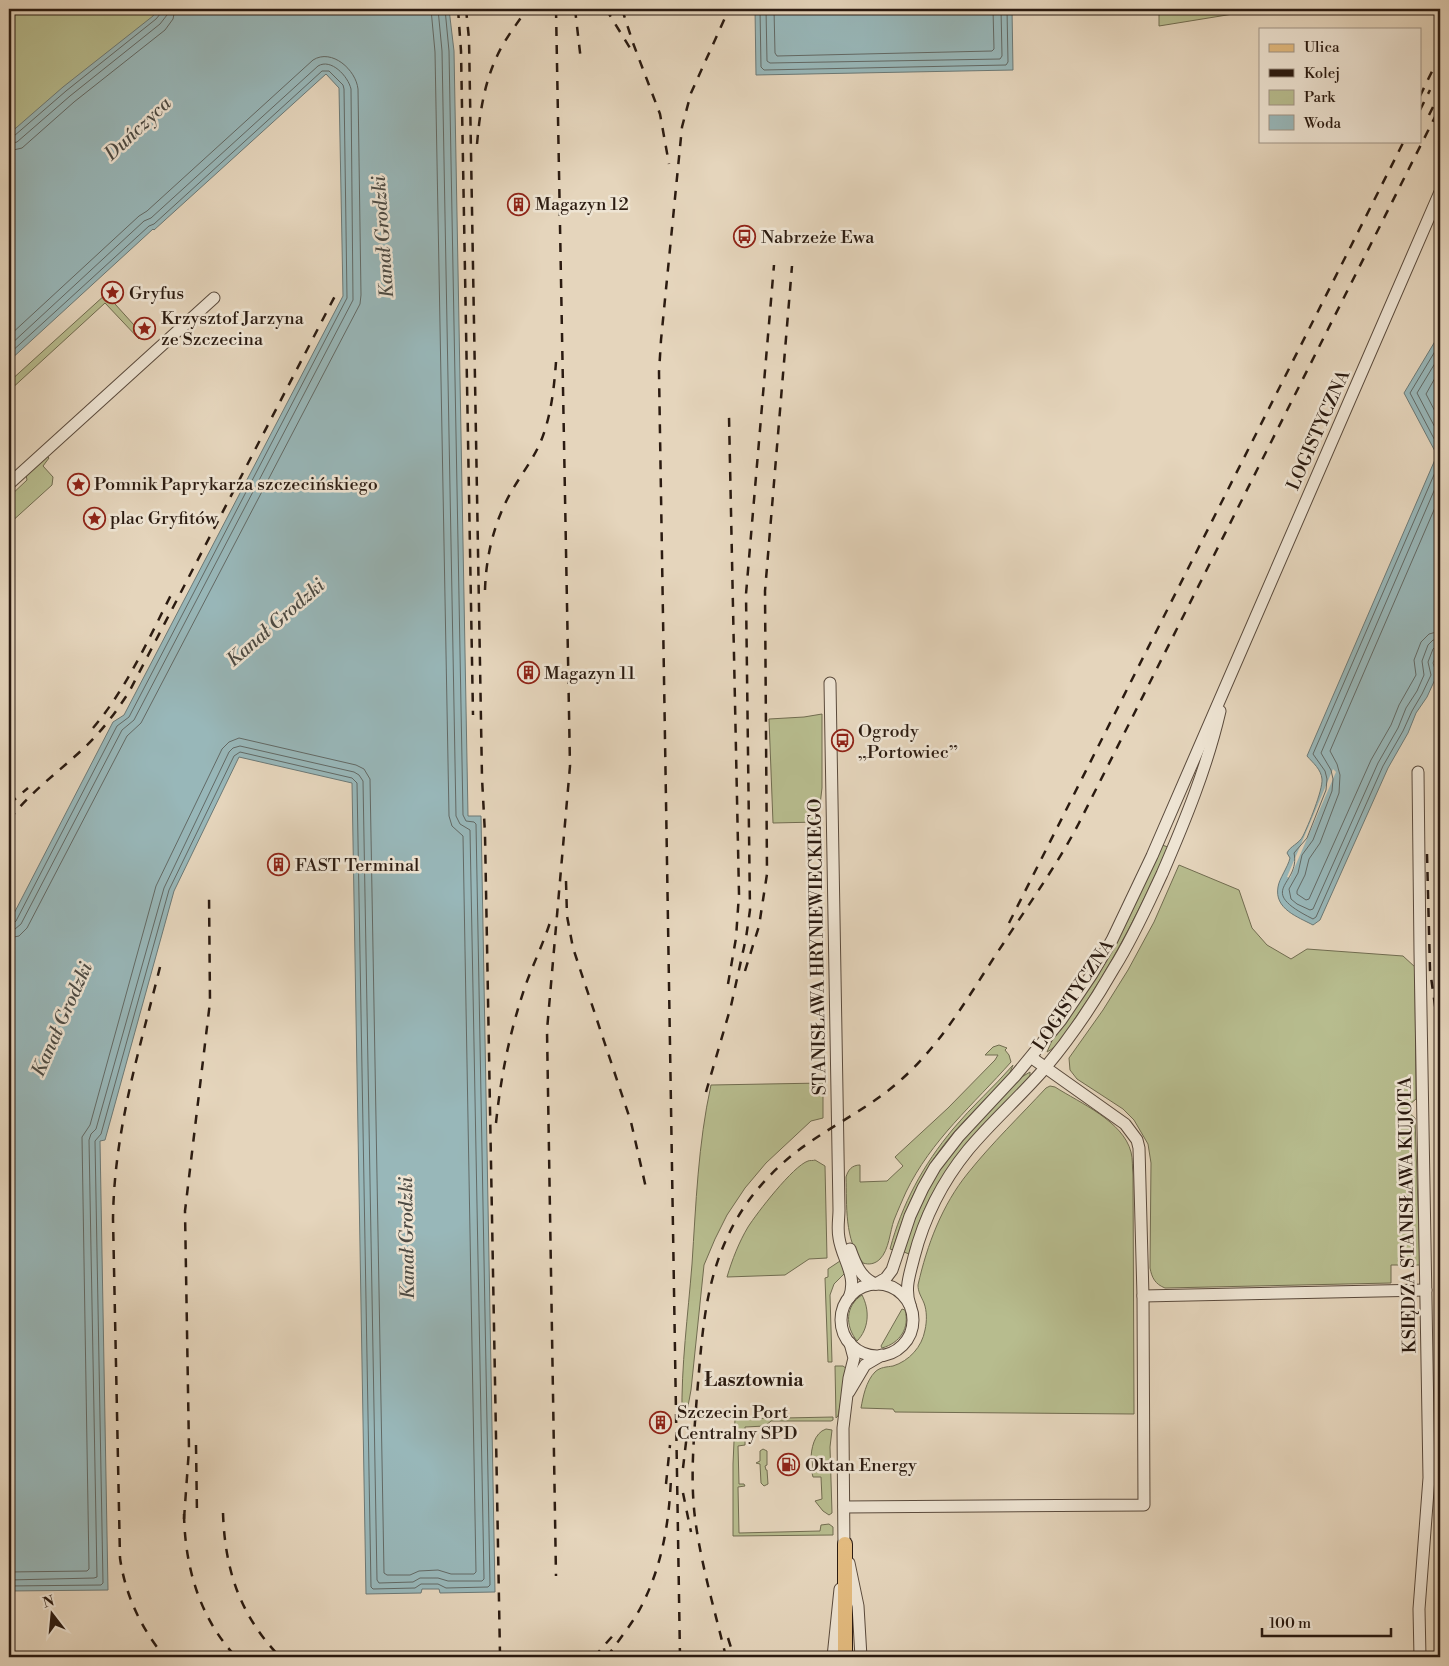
<svg xmlns="http://www.w3.org/2000/svg" width="1449" height="1666" font-family="'Libre Bodoni',serif">
<style>
.green{fill:#b7bc8e;stroke:#716c50}
.water{fill:#98b7b9;stroke:#6c7976}
.pier{fill:#e5d5bc}
.lines{fill:none;stroke-linecap:round;stroke-linejoin:round}
.shore{stroke:#626965;stroke-width:1}
.minor-casing{stroke:#5a4a3c;stroke-width:13}
.major-casing{stroke:#2b1b11;stroke-width:16}
.minor{stroke:#eee4d3;stroke-width:11}
.major{stroke:#e2ba7e;stroke-width:14}
.rail{stroke:#2b1b11;stroke-width:2.5;stroke-dasharray:9 9;stroke-linecap:butt}
.labels{text-anchor:middle;stroke-width:5;stroke-linejoin:round;paint-order:stroke}
.poi-label{font-size:18px;fill:#2b1b11;stroke:#eee4d3;text-anchor:start}
.street-label{font-size:18px;fill:#2b1b11;stroke:#eee4d3}
.water-label{font-size:19px;font-style:italic;fill:#4c4a43;stroke:#eee4d3}
.neighbourhood-label{font-size:19px;font-weight:bold;fill:#2b1b11;stroke:#eee4d3}
</style>
<rect width="100%" height="100%" fill="#e5d5bc"/>
<filter id="stains"><feTurbulence type="fractalNoise" baseFrequency=".004" numOctaves="4"/><feColorMatrix values="0 0 0 0 .2 0 0 0 0 .09 0 0 0 0 .02 0 0 0 .5 -.17"/></filter>
<radialGradient id="worn" r=".72"><stop offset=".6" stop-color="#630" stop-opacity="0"/><stop offset="1" stop-color="#630" stop-opacity=".3"/></radialGradient>
<g class="green">
<polygon points="9,9 167,9 9,152"/>
<polygon points="1159,9 1264,9 1159,26"/>
<polygon points="106,294 143,335 139,339 105,303 9,391 9,382"/>
<polygon points="47,456 49,458 43,466 53,477 52,485 9,524 9,497 27,480 26,475"/>
<polygon points="822,714 822,788 818,822 773,823 769,719 804,717"/>
<path d="M1162,845l6,2c-27,61 -56,118 -94,173 -7,11 -15,26 -27,32l6,-14 66,-101z"/>
<path d="M1179,865l60,25 13,38 15,17 24,14 16,-10 96,7 12,11 1,132 -7,6 -1,7 7,6 5,147h-29v18l-226,5c-10,-4 -13,-10 -15,-20l1,-105 -3,-19 -14,-24 -11,-11 -46,-30 -7,-9 -1,-12 34,-48 25,-40 26,-48z"/>
<path d="M999,1045l8,3 -2,2 4,5 2,7c-37,42 -80,78 -105,130 -4,9 -8,18 -12,28 -4,11 -5,30 -14,39 -5,5 -11,6 -17,4 -19,-23 -16,-58 -17,-86 2,-7 6,-12 14,-12v17l27,-1 16,-15 -8,-9 53,-49 47,-48 3,-5h-13l8,-8z"/>
<path d="M1013,1065l-4,10c-18,19 -37,37 -54,56 -30,35 -50,75 -62,119l-3,-1c12,-45 33,-84 63,-120 19,-23 41,-42 60,-64z"/>
<path d="M1030,1072v5c-32,34 -73,72 -95,112 -12,20 -19,42 -26,65l-5,-2c7,-25 16,-49 29,-71 23,-39 57,-71 87,-103z"/>
<path d="M823,1083v35l-12,3 -45,42 -21,25 -18,27 -12,24 -11,26 -13,125 -5,27h-4c-1,-51 6,-102 10,-153 4,-60 6,-120 19,-179z"/>
<path d="M1050,1086l5,1c25,16 68,34 76,65 2,7 1,15 2,23l1,239 -239,-2 -2,-3 -32,-1c2,-11 5,-27 14,-36 5,-5 12,-5 18,-6 16,-5 29,-19 32,-36 2,-9 2,-19 -1,-27 -3,-7 -6,-11 -6,-18 9,-40 24,-80 50,-112 24,-30 52,-57 78,-85z"/>
<path d="M815,1160l10,6 2,92 -18,1 -24,16 -58,2c5,-17 12,-35 21,-50 9,-14 45,-61 60,-66 2,-1 5,0 7,-1z"/>
<polygon points="840,1261 844,1263 847,1271 834,1284 830,1295 832,1362 828,1362 825,1278 828,1277 828,1269"/>
<path d="M862,1295c8,15 7,34 -5,46 -12,-15 -12,-35 5,-46z"/>
<path d="M902,1309l3,1c5,18 -5,33 -23,38l-1,-2z"/>
<polygon points="835,1366 843,1366 847,1369 838,1416 836,1418"/>
<polygon points="833,1417 833,1420 831,1421 771,1421 765,1426 745,1427 745,1445 738,1446 739,1484 744,1484 745,1486 738,1487 739,1533 820,1531 821,1525 829,1524 833,1527 833,1535 733,1536 733,1464 735,1419"/>
<path d="M826,1429l6,1 -2,17 2,66 -3,2 -6,-4 -8,-10 7,-2 -1,-22h-8l-2,-8h2l-1,-9h-1c0,-11 3,-27 15,-31z"/>
<polygon points="763,1449 767,1451 767,1465 765,1466 766,1470 767,1470 768,1484 764,1486 761,1483 760,1464 756,1463 760,1461 760,1451"/>
</g>
<g class="water">
<polygon points="158,9 449,9 454,51 468,816 481,816 495,1592 440,1593 439,1589 422,1589 421,1593 366,1594 352,783 239,757 174,891 105,1140 100,1141 108,1590 9,1591 9,923 113,722 124,715 343,296 339,88 326,74 154,230 153,229 9,361 9,134 63,87 153,16"/>
<polygon points="755,9 1012,9 1013,70 756,75"/>
<path d="M1440,333v312l-7,18 4,12 -10,22 -11,16 -8,20 -20,35 -68,152 -7,5c-15,-8 -39,-16 -35,-38 1,-8 10,-20 12,-29l-3,-5c3,-7 12,-9 16,-17 5,-10 20,-46 19,-57 -1,-10 -9,-16 -15,-23l130,-301 -33,-62z"/>
</g>
<polygon class="pier" points="1333,769 1336,772 1290,878 1287,877"/>
<g class="lines">
<g class="shore">
<polyline points="760,9 761,67 764,70 1006,65 1008,62 1007,9"/>
<polyline points="766,9 767,61 770,63 1000,59 1002,56 1001,9"/>
<polyline points="774,9 775,53 777,56 992,51 994,49 993,9"/>
<polyline points="9,138 14,136 66,91 156,19 161,13 161,9"/>
<polyline points="9,144 17,142 70,96 160,24 167,15 168,9"/>
<polyline points="9,151 22,148 74,102 165,30 173,19 175,9"/>
<path d="M9,336l130,-120 8,-5 166,-151c19,-12 43,10 45,29l3,206 -1,9 -219,419 -14,13 -100,192 -8,8 -10,2"/>
<polyline points="1440,343 1410,393 1440,450"/>
<path d="M9,346l135,-125 7,-3 167,-152c13,-8 30,10 33,23l2,211 -219,420 -12,10 -101,194 -6,5 -6,1"/>
<polyline points="9,354 149,226 154,224 322,71 329,71 343,85 344,89 347,298 129,717 117,726 16,921 13,924 9,924"/>
<polyline points="1440,355 1417,393 1440,437"/>
<polyline points="1440,369 1426,394 1440,421"/>
<path d="M1440,461l-127,293 12,17 2,8 -1,11 -19,48 -13,15c7,33 -41,36 19,66l3,-2 67,-151 20,-35 9,-20 10,-17 9,-19 -3,-13 5,-13 3,-3 4,-1"/>
<polyline points="1440,477 1321,753 1331,770 1333,779 1332,791 1313,840 1302,855 1298,873 1289,889 1291,899 1297,904 1310,910 1313,909 1378,763 1398,728 1406,708 1417,691 1424,675 1422,661 1428,645 1433,640 1440,639"/>
<polyline points="1440,496 1330,751 1337,764 1340,775 1339,793 1320,843 1309,859 1305,875 1297,891 1297,894 1306,900 1309,899 1371,760 1391,725 1399,705 1416,675 1414,660 1421,642 1429,634 1440,631"/>
<polyline points="9,1572 87,1571 89,1569 82,1137 90,1125 156,886 222,749 229,742 239,738 356,765 364,769 370,779 384,1573 387,1575 410,1575 419,1571 438,1570 451,1574 474,1574 476,1572 463,836 452,826 449,816 435,52 431,9"/>
<polyline points="9,1580 94,1578 97,1577 89,1140 91,1134 96,1129 164,888 229,752 233,748 240,746 354,772 359,775 363,781 377,1580 379,1583 413,1582 420,1578 438,1578 448,1581 482,1581 484,1579 470,830 460,824 456,816 442,51 438,9"/>
<polyline points="9,1586 101,1585 103,1583 95,1141 101,1134 169,890 234,756 240,752 352,778 357,783 371,1587 373,1589 415,1588 421,1584 438,1584 446,1588 488,1587 490,1585 476,824 474,822 466,821 463,815 449,51 445,9"/>
</g>
<defs>
<g id="minor">
<polyline points="9,484 214,298"/>
<path d="M830,683l9,527c0,9 -2,18 0,28 3,21 19,38 10,60"/>
<polyline points="1418,772 1420,952 1429,1478 1419,1609 1420,1657"/>
<path d="M850,1249c5,14 11,30 26,35"/>
<polyline points="876,1284 886,1278 892,1270 910,1216 923,1188 935,1167 959,1136 1015,1076 1061,1020 1092,974 1112,940 1152,856 1440,192"/>
<circle cx="877" cy="1320" r="36"/>
<polyline points="1143,1296 1426,1290"/>
<path d="M910,1305c-6,-17 0,-31 4,-48 10,-39 28,-75 54,-107 24,-29 53,-54 77,-82 26,-31 49,-65 69,-100 19,-30 33,-62 48,-94 23,-53 45,-107 58,-163"/>
<polyline points="849,1392 865,1365 882,1355"/>
<polyline points="844,1507 1144,1505 1143,1296 1139,1148 1137,1140 1125,1124 1032,1058"/>
<polyline points="844,1551 843,1428 849,1378 854,1358 850,1343"/>
<polyline points="849,1563 858,1606 861,1657"/>
<polyline points="833,1657 840,1589"/>
</g>
<polyline id="major" points="845,1544 845,1657"/>
</defs>
<use href="#minor" class="minor-casing"/>
<use href="#major" class="major-casing"/>
<use href="#minor" class="minor"/>
<use href="#major" class="major"/>
<g class="rail">
<polyline points="458,9 461,51 473,715"/>
<polyline points="466,9 469,39 482,778 485,834 500,1655"/>
<polyline points="556,9 570,766 547,1030 556,1576"/>
<polyline points="575,9 581,61"/>
<polyline points="606,9 630,48"/>
<polyline points="622,9 633,43 660,114 669,164"/>
<polyline points="1420,96 1440,55"/>
<polyline points="1420,110 1430,90"/>
<polyline points="1429,115 1440,93"/>
<path d="M477,144c3,-34 8,-66 24,-96 8,-14 17,-26 26,-39"/>
<path d="M485,590c1,-34 9,-67 25,-96 10,-18 23,-34 31,-53 10,-25 13,-52 15,-79"/>
<path d="M93,728c34,-40 56,-90 80,-137"/>
<polyline points="9,804 28,788"/>
<path d="M9,820c22,-29 51,-49 76,-73 17,-16 31,-35 44,-55l207,-398"/>
<polyline points="1427,854 1430,970 1440,1041"/>
<polyline points="566,881 567,916 573,948 631,1122 646,1188"/>
<polyline points="1009,923 1404,141"/>
<path d="M160,967c-21,85 -46,164 -47,252l7,339c5,36 21,71 45,99"/>
<polyline points="745,971 759,926 767,874 765,591 792,266"/>
<polyline points="728,984 736,938 739,894 729,416"/>
<polyline points="1440,1086 1436,1136 1440,1307"/>
<polyline points="706,1092 731,1006 746,938 750,910 746,594 774,265"/>
<path d="M496,1123c5,-48 14,-93 30,-139 8,-22 19,-44 26,-68"/>
<polyline points="196,1445 197,1515"/>
<polyline points="683,1468 687,1434"/>
<polyline points="666,1484 670,1445"/>
<polyline points="683,1493 691,1532"/>
<path d="M223,1513c2,58 17,102 57,144"/>
<path d="M184,1514c1,53 15,103 52,143"/>
<polyline points="184,1519 189,1449 185,1211 210,1002 209,893"/>
<polyline points="728,1638 734,1657"/>
<polyline points="594,1657 617,1631"/>
<path d="M607,1657c9,-13 20,-27 29,-41 25,-43 33,-90 35,-138"/>
<polyline points="680,1657 659,372 661,340 682,127 691,93 729,9"/>
<path d="M726,1657c-11,-46 -25,-92 -31,-139 -5,-41 -1,-82 2,-123 6,-69 8,-132 50,-192 17,-24 39,-45 63,-61 32,-22 65,-38 93,-64 42,-38 69,-88 100,-134 26,-40 54,-79 76,-121l361,-716"/>
<polyline points="1438,1657 1440,1625"/>
</g>
</g>
<defs>
<symbol id="building-ring" viewBox="-11 -11 22 22"><circle r="9.5" fill="#eee4d3" stroke="#8f2418" stroke-width="1.5"/><path d="M-4-6H4V6H1V3H-1V6H-4ZM-2.5-4.3h1.7v1.8h-1.7ZM.8-4.3h1.7v1.8H.8ZM-2.5-1h1.7V.8h-1.7ZM.8-1h1.7V.8H.8Z" fill="#8f2418"/></symbol>
<symbol id="bus-ring" viewBox="-11 -11 22 22"><circle r="9.5" fill="#eee4d3" stroke="#8f2418" stroke-width="1.5"/><path d="M-5-6H5V4H4V6H2V4H-2V6H-4V4H-5ZM-3.5-4V0h7V-4ZM-3.5 1.2v1.5H-2V1.2ZM2 1.2v1.5H3.5V1.2Z" fill="#8f2418"/></symbol>
<symbol id="sight-ring" viewBox="-11 -11 22 22"><circle r="9.5" fill="#eee4d3" stroke="#8f2418" stroke-width="1.5"/><path d="M0-6L1.8-2.2L6-1.7L2.9 1.2L3.7 5.4L0 3.3L-3.7 5.4L-2.9 1.2L-6-1.7L-1.8-2.2Z" fill="#8f2418"/></symbol>
<symbol id="fuel-ring" viewBox="-11 -11 22 22"><circle r="9.5" fill="#eee4d3" stroke="#8f2418" stroke-width="1.5"/><path d="M-5.5-6h7V0h2V4h1.3V-2.5L3-4.5l.8-.8L6-3V5H2.5V1h-1V6h-7ZM-4.2-4.7v3.2H.2V-4.7Z" fill="#8f2418"/></symbol>
</defs>
<g fill-rule="evenodd">
<use href="#building-ring" x="506" y="192" width="25" height="25"/>
<use href="#bus-ring" x="732" y="224" width="25" height="25"/>
<use href="#sight-ring" x="100" y="280" width="25" height="25"/>
<use href="#sight-ring" x="132" y="316" width="25" height="25"/>
<use href="#sight-ring" x="66" y="472" width="25" height="25"/>
<use href="#sight-ring" x="82" y="506" width="25" height="25"/>
<use href="#building-ring" x="516" y="660" width="25" height="25"/>
<use href="#bus-ring" x="830" y="728" width="25" height="25"/>
<use href="#building-ring" x="266" y="852" width="25" height="25"/>
<use href="#building-ring" x="648" y="1410" width="25" height="25"/>
<use href="#fuel-ring" x="776" y="1452" width="25" height="25"/>
</g>
<g class="labels">
<g class="poi-label">
<text x="535" y="210">Magazyn 12</text>
<text x="761" y="243">Nabrzeże Ewa</text>
<text x="129" y="299">Gryfus</text>
<text x="161" y="324">Krzysztof Jarzyna<tspan x="161" dy="21">ze Szczecina</tspan></text>
<text x="94" y="490">Pomnik Paprykarza szczecińskiego</text>
<text x="110" y="524">plac Gryfitów</text>
<text x="544" y="679">Magazyn 11</text>
<text x="858" y="737">Ogrody<tspan x="858" dy="21">„Portowiec”</tspan></text>
<text x="295" y="871">FAST Terminal</text>
<text x="677" y="1418">Szczecin Port<tspan x="677" dy="21">Centralny SPD</tspan></text>
<text x="805" y="1471">Oktan Energy</text>
</g>
<g class="street-label">
<text transform="translate(1318 430) rotate(-66)" y="6">LOGISTYCZNA</text>
<text transform="translate(817 947) rotate(-91)" y="6">STANISŁAWA HRYNIEWIECKIEGO</text>
<text transform="translate(1073 995) rotate(-56)" y="6">LOGISTYCZNA</text>
<text transform="translate(1407 1215) rotate(-91)" y="6">KSIĘDZA STANISŁAWA KUJOTA</text>
</g>
<g class="water-label">
<text transform="translate(137 128) rotate(-43)" y="7">Duńczyca</text>
<text transform="translate(382 237) rotate(-94)" y="7">Kanał Grodzki</text>
<text transform="translate(275 622) rotate(-41)" y="7">Kanał Grodzki</text>
<text transform="translate(61 1019) rotate(-66)" y="7">Kanał Grodzki</text>
<text transform="translate(406 1238) rotate(-91)" y="7">Kanał Grodzki</text>
</g>
<g class="neighbourhood-label">
<text x="754" y="1386">Łasztownia</text>
</g>
</g>
<rect width="1449" height="1666" fill="none" stroke="#e5d5bc" stroke-width="30"/>
<rect x="10" y="10" width="1429" height="1646" fill="none" stroke="#2b1b11" stroke-width="2.5"/>
<rect x="15" y="15" width="1419" height="1636" fill="none" stroke="#2b1b11"/>
<rect x="1259" y="28" width="162" height="115" fill="#eee4d3" stroke="#a09485"/>
<rect x="1269" y="44" width="25" height="8" fill="#e2ba7e" stroke="#a09485"/>
<text x="1304" y="52" font-size="15" fill="#2b1b11">Ulica</text>
<rect x="1269" y="69" width="25" height="8" fill="#2b1b11" stroke="#a09485"/>
<text x="1304" y="78" font-size="15" fill="#2b1b11">Kolej</text>
<rect x="1269" y="90" width="25" height="15" fill="#b7bc8e" stroke="#a09485"/>
<text x="1304" y="102" font-size="15" fill="#2b1b11">Park</text>
<rect x="1269" y="115" width="25" height="15" fill="#98b7b9" stroke="#a09485"/>
<text x="1304" y="128" font-size="15" fill="#2b1b11">Woda</text>
<g transform="translate(52 1614) rotate(344)" stroke="#eee4d3" stroke-width="4" paint-order="stroke">
<path d="M0-4L9 19L0 12L-9 19Z" fill="#2b1b11"/>
<text y="-8" font-size="14" font-weight="bold" text-anchor="middle" fill="#2b1b11">N</text>
</g>
<path d="M1262 1628v8h129v-8" fill="none" stroke="#2b1b11" stroke-width="2.5"/>
<text x="1269" y="1628" font-size="15" fill="#2b1b11" stroke="#eee4d3" stroke-width="4" paint-order="stroke">100 m</text>
<rect width="100%" height="100%" filter="url(#stains)"/>
<rect width="100%" height="100%" fill="url(#worn)"/>
</svg>
